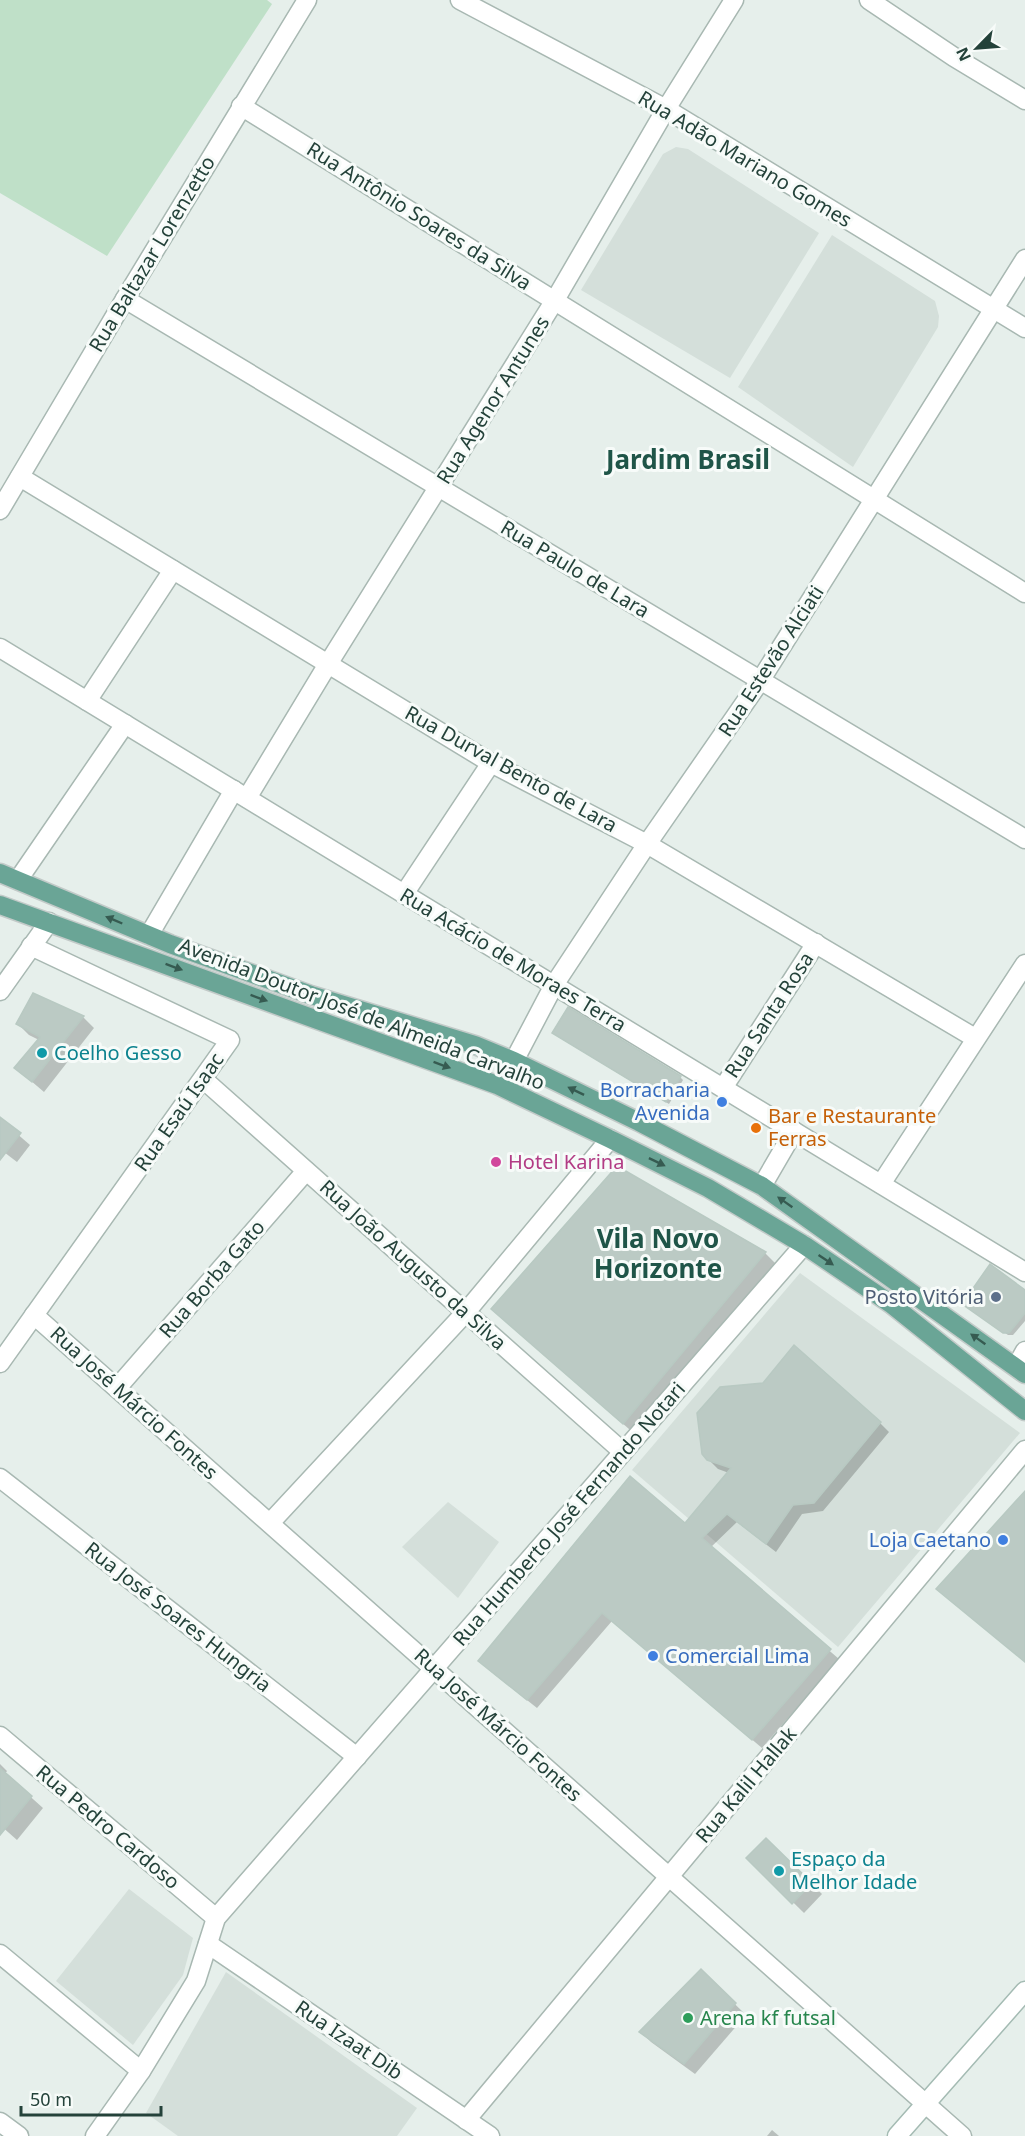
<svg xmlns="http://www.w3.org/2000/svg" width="1025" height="2136" font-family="'Noto Sans',sans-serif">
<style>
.built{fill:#d4dfda}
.green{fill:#bfe0c8}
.shadow{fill:#0003}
.building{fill:#bbcac4;stroke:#b8c9c2;stroke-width:1.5}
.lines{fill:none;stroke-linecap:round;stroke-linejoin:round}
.street-casing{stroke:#a8b8b2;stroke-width:21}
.secondary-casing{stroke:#a4bbb3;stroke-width:21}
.primary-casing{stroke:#c2cac8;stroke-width:21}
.street{stroke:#fff;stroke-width:18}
.secondary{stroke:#fff;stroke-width:18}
.primary{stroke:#6aa596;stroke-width:18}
.oneway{fill:#365b51}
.culture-dot{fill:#0f9aa8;stroke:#f7fbf9;stroke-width:2}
.shop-dot{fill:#3f7fe0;stroke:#f7fbf9;stroke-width:2}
.food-dot{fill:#e8710a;stroke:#f7fbf9;stroke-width:2}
.hotel-dot{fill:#d1479c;stroke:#f7fbf9;stroke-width:2}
.service-dot{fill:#5c6f8a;stroke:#f7fbf9;stroke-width:2}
.leisure-dot{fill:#2e9e5b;stroke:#f7fbf9;stroke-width:2}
.labels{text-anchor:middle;stroke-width:6;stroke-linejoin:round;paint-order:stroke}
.street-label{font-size:20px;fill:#24423a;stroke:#f7fbf9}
.culture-label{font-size:20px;fill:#0d838f;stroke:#f7fbf9;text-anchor:start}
.shop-label{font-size:20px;fill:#366cbe;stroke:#f7fbf9;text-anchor:end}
.food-label{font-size:20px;fill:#c56008;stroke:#f7fbf9;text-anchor:start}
.hotel-label{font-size:20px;fill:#b23c85;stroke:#f7fbf9;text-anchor:start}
.service-label{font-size:20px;fill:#4e5e75;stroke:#f7fbf9;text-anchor:end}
.leisure-label{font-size:20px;fill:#27864d;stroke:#f7fbf9;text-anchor:start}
.district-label{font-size:26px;font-weight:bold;fill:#1f5548;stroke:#f7fbf9}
</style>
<rect width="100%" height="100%" fill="#e6efeb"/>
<g class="built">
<polygon points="676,147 688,149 819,233 730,378 581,290 663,154"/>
<polygon points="832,235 935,301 939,316 938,327 853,467 738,387"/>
<polygon points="800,1273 1020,1433 838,1647 632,1470"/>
<polygon points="448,1502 499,1542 458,1598 402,1547"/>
<polygon points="129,1889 193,1938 183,1975 133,2045 56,1981"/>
<polygon points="226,1972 417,2108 397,2136 178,2136 146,2113"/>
</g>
<polygon class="green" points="0,0 267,0 272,4 107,256 0,193"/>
<g class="shadow">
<polygon points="33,995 84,1018 94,1028 44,1092 16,1068 39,1040 29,1035 18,1024"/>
<polygon points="557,1036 680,1077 683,1080 669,1104"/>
<polygon points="0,1119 30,1145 17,1162 0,1149"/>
<polygon points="617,1168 765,1253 779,1267 638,1437 493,1309"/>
<polygon points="1025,1292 1025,1321 1013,1335 1008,1335 967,1306"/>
<polygon points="880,1423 889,1432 823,1511 802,1514 776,1552 737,1522 710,1548 839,1659 762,1748 612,1621 537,1708 489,1670 685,1526 729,1473 718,1469 708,1459"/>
<polygon points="0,1764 7,1771 5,1774 43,1808 17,1840 0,1825"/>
<polygon points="766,1840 822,1894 804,1913 748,1858"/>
<polygon points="701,1971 746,2015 695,2074 651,2042 641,2032"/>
<polygon points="772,2130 779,2136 767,2136"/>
</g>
<g class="building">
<polygon points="33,993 84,1016 32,1082 14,1068 40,1037 16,1024"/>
<polygon points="568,1007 681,1076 666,1102 552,1033"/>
<polygon points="0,1117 21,1133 0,1160"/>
<polygon points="617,1166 766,1252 623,1424 491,1309"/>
<polygon points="990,1264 1025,1290 1025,1313 1009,1333 1003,1333 962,1304"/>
<polygon points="794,1345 881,1422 814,1503 793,1505 766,1544 727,1514 702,1538 831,1649 752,1740 602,1613 527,1700 478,1661 630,1476 685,1523 731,1468 707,1460 702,1454 697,1413 720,1387 763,1383"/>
<polygon points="1025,1491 1025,1662 936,1589"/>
<polygon points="0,1768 32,1796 0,1835"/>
<polygon points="766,1838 812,1883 792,1904 746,1858"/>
<polygon points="701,1969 736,2003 684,2064 639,2032"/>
</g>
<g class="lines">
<defs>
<g id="street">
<polyline points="460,0 666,109 1025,328"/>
<polyline points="869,0 954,57 1025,100"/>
<polyline points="241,106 1025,593"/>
<polyline points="125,299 1025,839"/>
<polyline points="20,477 491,763 647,844 975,1038"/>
<polyline points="0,510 125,299 307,0"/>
<polyline points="0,648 1025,1272"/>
<polyline points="87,701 173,570"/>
<polyline points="247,798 328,664 555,300 666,109 734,0"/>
<polyline points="18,880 125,724"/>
<polyline points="404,894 491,763"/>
<polyline points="149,935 234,790"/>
<polyline points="0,991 49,922"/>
<polyline points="514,1061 554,985 647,844 760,681 1025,259"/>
<polyline points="203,1079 623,1452"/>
<polyline points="723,1088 816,943"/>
<polyline points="881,1184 1025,964"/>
<polyline points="762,1186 794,1131"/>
<polyline points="34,1315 962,2136"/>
<polyline points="0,1363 230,1040 31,946"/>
<polyline points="1016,1367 1025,1351"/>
<polyline points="117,1388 306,1171"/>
<polyline points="0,1478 357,1757"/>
<polyline points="270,1523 466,1312 610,1139"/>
<polyline points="0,1736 216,1918"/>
<polyline points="208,1944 490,2136"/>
<polyline points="0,1954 141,2071"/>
<polyline points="466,2120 1025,1450"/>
<polyline points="0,2122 19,2136"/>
<polyline points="95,2136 141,2071 196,1981 216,1918 804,1245"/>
</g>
<polyline id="secondary" points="897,2136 1025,1991"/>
<g id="primary">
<polyline points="0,873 170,944 311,995 475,1045 514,1061 639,1122 762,1186 1025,1374"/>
<polyline points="0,905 497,1085 610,1139 708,1188 804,1245 891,1304 1025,1411"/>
</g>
</defs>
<use href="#street" class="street-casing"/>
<use href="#secondary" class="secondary-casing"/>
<use href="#primary" class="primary-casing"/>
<use href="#street" class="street"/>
<use href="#secondary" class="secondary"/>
<use href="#primary" class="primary"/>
</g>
<defs><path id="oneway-solid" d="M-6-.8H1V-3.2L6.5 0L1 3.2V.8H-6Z" transform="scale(1.5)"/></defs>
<g class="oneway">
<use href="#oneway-solid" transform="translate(114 920) rotate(-157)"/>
<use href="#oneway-solid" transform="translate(174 967) rotate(20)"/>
<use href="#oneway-solid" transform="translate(259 998) rotate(20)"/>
<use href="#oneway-solid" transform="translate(442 1065) rotate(20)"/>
<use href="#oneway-solid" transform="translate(576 1091) rotate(-154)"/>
<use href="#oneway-solid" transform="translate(657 1162) rotate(26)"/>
<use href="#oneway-solid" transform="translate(785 1202) rotate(-145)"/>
<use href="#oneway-solid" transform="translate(826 1260) rotate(34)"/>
<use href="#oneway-solid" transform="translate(978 1339) rotate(-145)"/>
</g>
<g class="culture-dot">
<circle cx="42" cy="1053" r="6"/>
<circle cx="779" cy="1871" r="6"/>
</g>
<g class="shop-dot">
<circle cx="722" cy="1102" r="6"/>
<circle cx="1003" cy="1540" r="6"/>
<circle cx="653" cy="1656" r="6"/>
</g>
<circle class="food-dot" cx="756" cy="1128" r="6"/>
<circle class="hotel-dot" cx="496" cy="1162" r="6"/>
<circle class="service-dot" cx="996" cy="1297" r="6"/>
<circle class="leisure-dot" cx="688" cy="2018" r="6"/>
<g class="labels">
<g class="street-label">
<text transform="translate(745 159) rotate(31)" y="7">Rua Adão Mariano Gomes</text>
<text transform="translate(419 216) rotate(32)" y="7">Rua Antônio Soares da Silva</text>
<text transform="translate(152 254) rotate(-59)" y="7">Rua Baltazar Lorenzetto</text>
<text transform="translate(493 400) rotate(-58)" y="7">Rua Agenor Antunes</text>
<text transform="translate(575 569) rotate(31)" y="7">Rua Paulo de Lara</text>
<text transform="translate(771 661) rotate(-57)" y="7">Rua Estevão Alciati</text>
<text transform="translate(511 769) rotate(29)" y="7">Rua Durval Bento de Lara</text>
<text transform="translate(513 960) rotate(31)" y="7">Rua Acácio de Moraes Terra</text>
<text transform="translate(362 1014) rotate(21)" y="7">Avenida Doutor José de Almeida Carvalho</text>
<text transform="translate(769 1015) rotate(-57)" y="7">Rua Santa Rosa</text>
<text transform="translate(179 1112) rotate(-55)" y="7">Rua Esaú Isaac</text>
<text transform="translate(413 1265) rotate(42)" y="7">Rua João Augusto da Silva</text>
<text transform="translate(212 1279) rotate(-49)" y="7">Rua Borba Gato</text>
<text transform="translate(134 1403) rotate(42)" y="7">Rua José Márcio Fontes</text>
<text transform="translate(569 1514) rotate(-49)" y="7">Rua Humberto José Fernando Notari</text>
<text transform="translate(178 1617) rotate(38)" y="7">Rua José Soares Hungria</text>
<text transform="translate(498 1725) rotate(42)" y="7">Rua José Márcio Fontes</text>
<text transform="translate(746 1785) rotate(-50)" y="7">Rua Kalil Hallak</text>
<text transform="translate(108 1827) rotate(40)" y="7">Rua Pedro Cardoso</text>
<text transform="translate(349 2040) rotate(34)" y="7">Rua Izaat Dib</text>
</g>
<g class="culture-label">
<text x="54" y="1060">Coelho Gesso</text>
<text x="791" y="1866">Espaço da<tspan x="791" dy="23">Melhor Idade</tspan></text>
</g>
<g class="shop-label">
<text x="710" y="1097">Borracharia<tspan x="710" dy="23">Avenida</tspan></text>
<text x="991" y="1547">Loja Caetano</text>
<text x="665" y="1663" text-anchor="start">Comercial Lima</text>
</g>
<g class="food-label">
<text x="768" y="1123">Bar e Restaurante<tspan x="768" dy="23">Ferras</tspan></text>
</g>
<g class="hotel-label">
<text x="508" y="1169">Hotel Karina</text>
</g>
<g class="service-label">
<text x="984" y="1304">Posto Vitória</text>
</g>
<g class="leisure-label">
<text x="700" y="2025">Arena kf futsal</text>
</g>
<g class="district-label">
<text x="688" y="469">Jardim Brasil</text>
<text x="658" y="1248">Vila Novo<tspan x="658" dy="30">Horizonte</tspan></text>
</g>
</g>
<g transform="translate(977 48) rotate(245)" stroke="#f7fbf9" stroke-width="4.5" paint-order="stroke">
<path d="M0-4.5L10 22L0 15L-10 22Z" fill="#24423a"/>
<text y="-9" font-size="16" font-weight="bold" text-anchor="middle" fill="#24423a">N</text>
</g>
<path d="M21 2106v9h140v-9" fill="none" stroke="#24423a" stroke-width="3"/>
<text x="30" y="2106" font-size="18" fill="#24423a" stroke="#f7fbf9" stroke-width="4.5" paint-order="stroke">50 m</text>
</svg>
